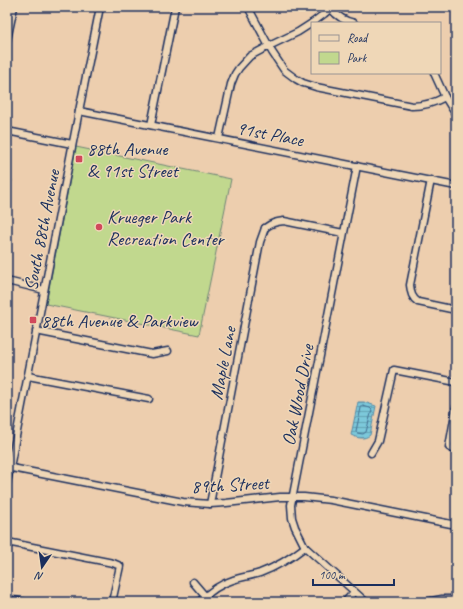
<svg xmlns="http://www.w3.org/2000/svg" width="463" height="609" font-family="Caveat,sans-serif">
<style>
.green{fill:#c1d88e;stroke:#6e8476}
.water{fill:url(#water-rules);stroke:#558ba8}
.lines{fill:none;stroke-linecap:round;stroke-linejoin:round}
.shore{stroke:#416c90;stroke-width:1}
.minor-casing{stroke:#1b2f5e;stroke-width:9}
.minor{stroke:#efd7b7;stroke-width:6}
.poi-dot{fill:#d1495b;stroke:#efd7b7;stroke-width:1.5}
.labels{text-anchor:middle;stroke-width:3;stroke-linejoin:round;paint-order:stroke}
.street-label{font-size:19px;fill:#1b2f5e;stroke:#efd7b7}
.poi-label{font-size:19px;fill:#1b2f5e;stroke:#efd7b7;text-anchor:start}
</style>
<defs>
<pattern id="water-rules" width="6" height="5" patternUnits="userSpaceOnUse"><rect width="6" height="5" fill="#7bc8da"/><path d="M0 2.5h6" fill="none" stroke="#64a3b4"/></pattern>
</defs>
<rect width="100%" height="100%" fill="#edceae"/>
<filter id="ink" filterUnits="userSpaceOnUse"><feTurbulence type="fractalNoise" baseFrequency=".025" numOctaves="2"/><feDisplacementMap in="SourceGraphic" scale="8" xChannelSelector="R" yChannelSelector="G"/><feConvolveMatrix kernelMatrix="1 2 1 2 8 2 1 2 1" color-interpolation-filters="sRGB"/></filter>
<g filter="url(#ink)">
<g class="green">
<polygon points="76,147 231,179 199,335 46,304"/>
<polygon points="7,179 12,180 7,204"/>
</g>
<path class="water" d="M358,402h6l12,4 -6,29c-6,5 -13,3 -19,0z"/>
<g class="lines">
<polygon class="shore" points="363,406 370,408 372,410 366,432 363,434 357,433 356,431 361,408"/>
<defs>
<g id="minor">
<path d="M248,7l24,45 12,18 12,9 7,4 13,4 96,19c12,0 22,-3 33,-9"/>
<path d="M331,9c6,7 13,12 23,14"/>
<polyline points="312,23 324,14 332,7"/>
<polyline points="7,40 14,7"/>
<polyline points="434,73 445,97 456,115"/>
<polyline points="79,111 456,186"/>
<polyline points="151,125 175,7"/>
<polyline points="7,131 72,144"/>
<polyline points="219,138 231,84 235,74 239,68 250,56 269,46 298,32 312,23"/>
<polyline points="357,166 291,505 292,518 295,527 305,547 366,602"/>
<path d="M431,180l-21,105c1,7 1,12 8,17l38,8"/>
<path d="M265,228c6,-5 11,-6 19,-7l59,12"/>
<polyline points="7,281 44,290"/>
<polyline points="36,331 152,354 168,351"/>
<polyline points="28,376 149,399"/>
<polyline points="456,408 449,447 456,451"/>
<polyline points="371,453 378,441 394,370 456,382"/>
<polyline points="7,467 183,502 210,504 226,503 280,497 304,497 331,500 456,525"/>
<polyline points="7,483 79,111 100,7"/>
<polyline points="210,504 260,242 265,228"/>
<polyline points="7,542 113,563 120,566 112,602"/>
<polyline points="193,582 205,596"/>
<polyline points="7,599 24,602"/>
<path d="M199,602c9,-9 21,-18 34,-22 8,-3 18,-4 27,-7 16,-6 31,-15 45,-26"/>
<polyline points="345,602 354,592"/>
<polyline points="426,602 442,599 456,599"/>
</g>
</defs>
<use href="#minor" class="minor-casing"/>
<use href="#minor" class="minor"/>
</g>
</g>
<g class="poi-dot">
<rect x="75" y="155" width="8" height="8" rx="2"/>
<circle cx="99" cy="227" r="4"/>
<rect x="29" y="316" width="8" height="8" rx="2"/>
</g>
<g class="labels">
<g class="street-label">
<text transform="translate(270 133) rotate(11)" y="7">91st Place</text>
<text transform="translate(41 230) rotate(-79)" y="7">South 88th Avenue</text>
<text transform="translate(222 363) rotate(-79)" y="7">Maple Lane</text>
<text transform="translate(297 395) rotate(-79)" y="7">Oak Wood Drive</text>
<text transform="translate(230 484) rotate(-3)" y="7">89th Street</text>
</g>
<g class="poi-label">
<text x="87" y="155">88th Avenue<tspan x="87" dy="22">&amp; 91st Street</tspan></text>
<text x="107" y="223">Krueger Park<tspan x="107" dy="22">Recreation Center</tspan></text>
<text x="41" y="327">88th Avenue &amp; Parkview</text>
</g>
</g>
<rect width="463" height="609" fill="none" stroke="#efd7b7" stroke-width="24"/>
<rect x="12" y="12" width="439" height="585" fill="none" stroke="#1b2f5e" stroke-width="1.5" filter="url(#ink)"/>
<rect x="311" y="22" width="130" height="52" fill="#efd7b7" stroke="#9a9493"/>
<rect x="319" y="35" width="20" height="6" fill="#efd7b7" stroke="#9a9493"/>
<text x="347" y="42" font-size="12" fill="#1b2f5e">Road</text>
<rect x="319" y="52" width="20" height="12" fill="#c1d88e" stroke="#9a9493"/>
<text x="347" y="62" font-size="12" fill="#1b2f5e">Park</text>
<g transform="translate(42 567) rotate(193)" stroke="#efd7b7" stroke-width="3" paint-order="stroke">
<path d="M0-3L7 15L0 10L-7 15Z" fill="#1b2f5e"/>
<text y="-6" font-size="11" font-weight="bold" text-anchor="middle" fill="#1b2f5e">N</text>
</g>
<path d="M313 579v6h81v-6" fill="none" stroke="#1b2f5e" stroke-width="2"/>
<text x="319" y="579" font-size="12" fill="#1b2f5e" stroke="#efd7b7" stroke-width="3" paint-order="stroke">100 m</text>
</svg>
